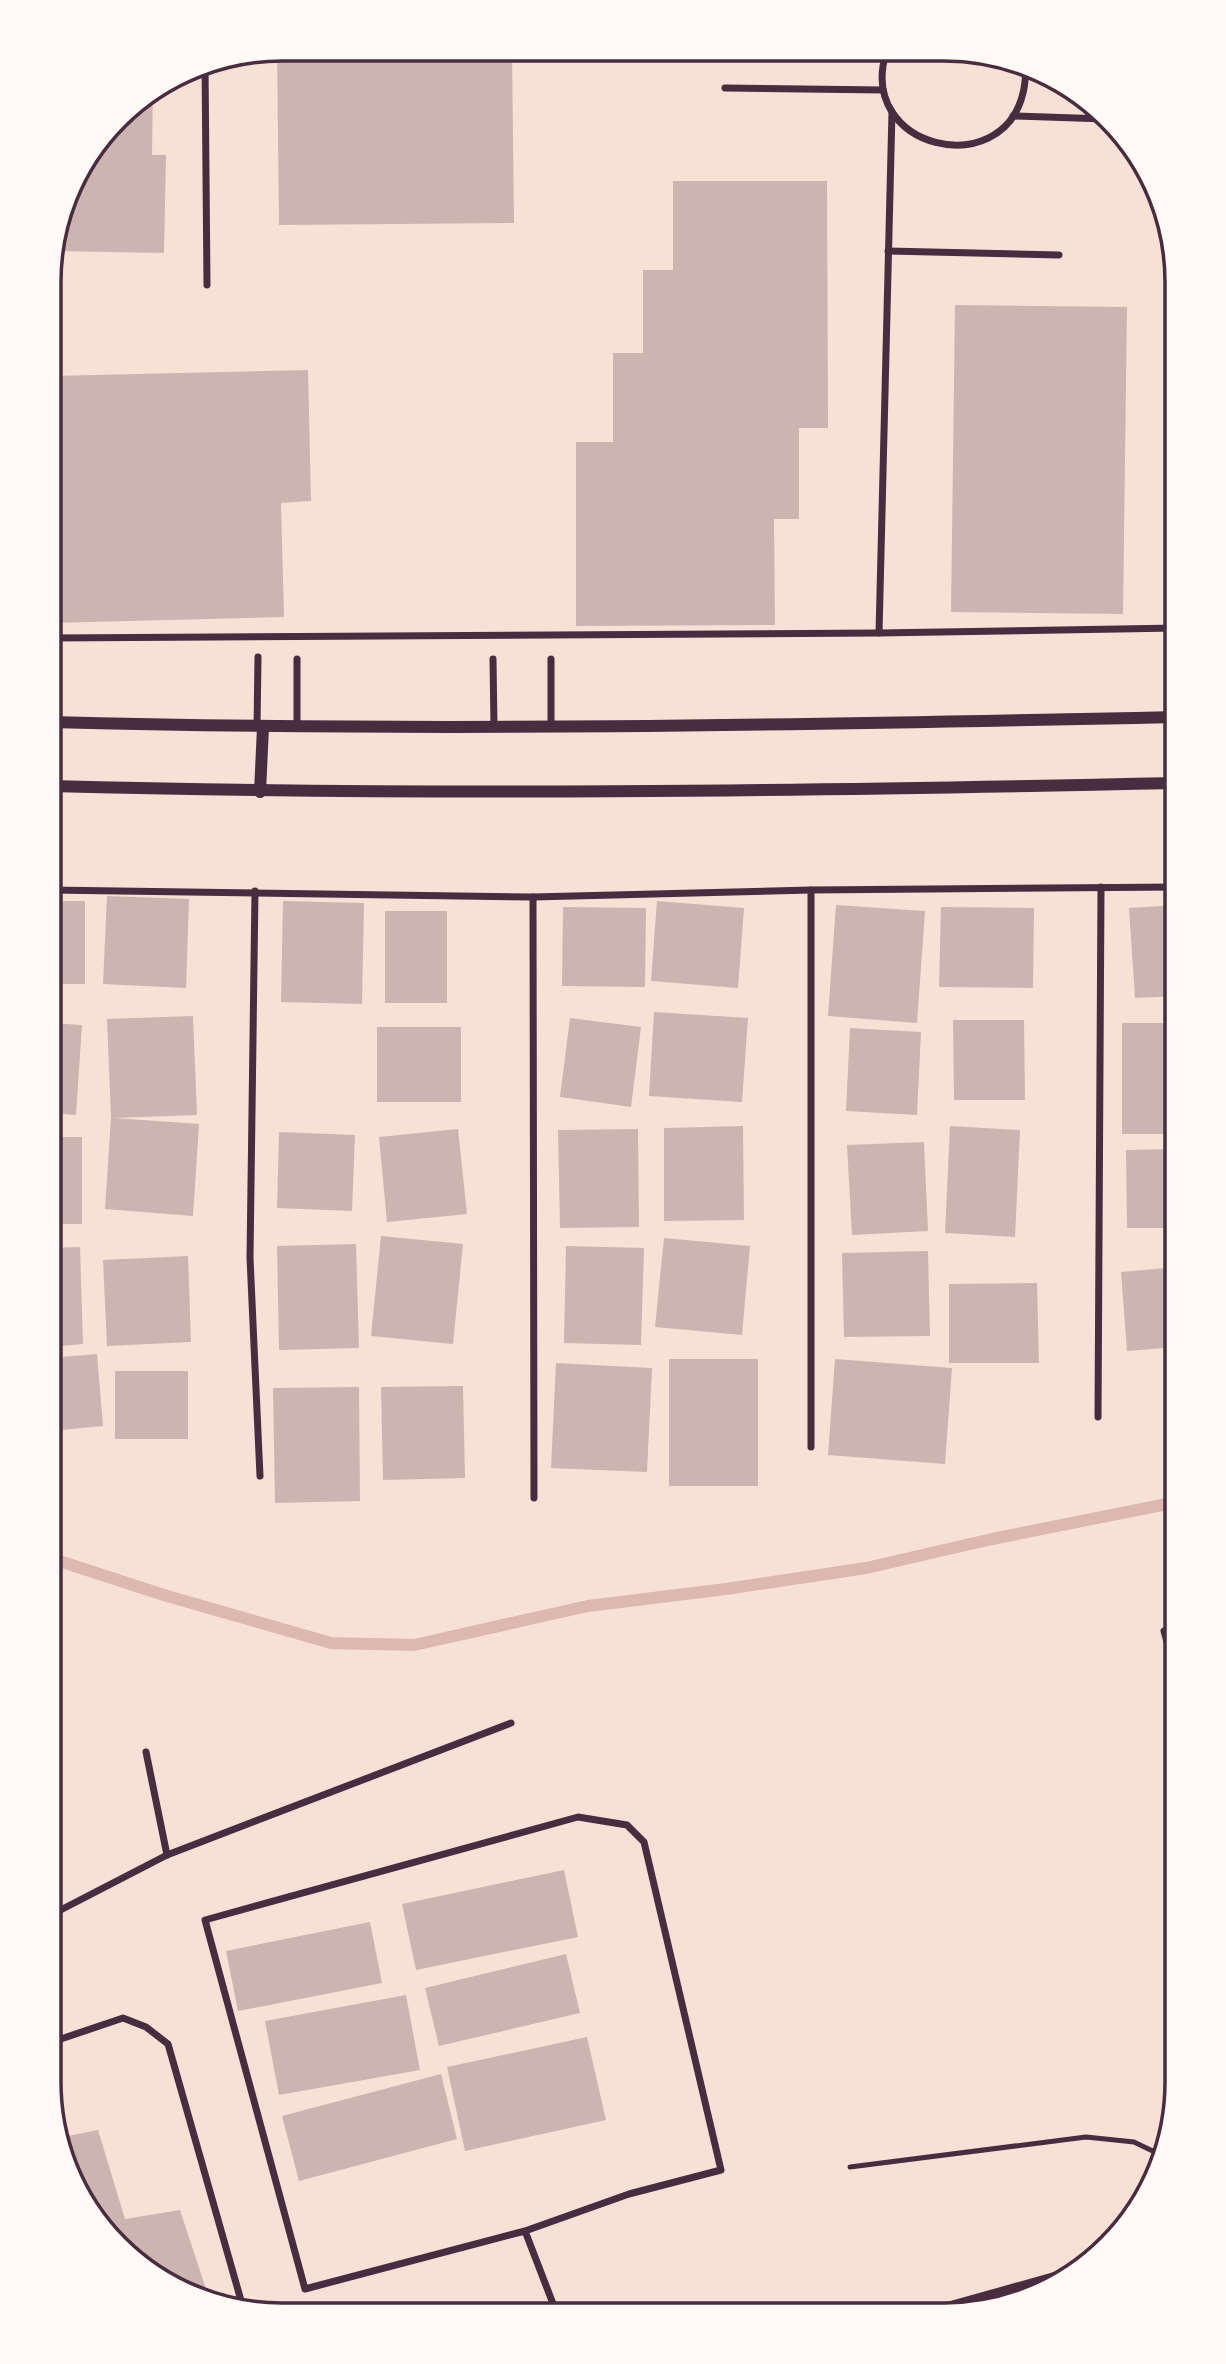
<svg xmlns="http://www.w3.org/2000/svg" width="1226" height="2364" font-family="'Open Sans',sans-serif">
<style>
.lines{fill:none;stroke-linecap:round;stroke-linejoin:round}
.stream{stroke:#dcb8b0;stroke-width:12}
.building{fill:#ccb4b1}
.service{stroke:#4a2c40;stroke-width:5}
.minor{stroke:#4a2c40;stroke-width:7}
.tertiary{stroke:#4a2c40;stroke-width:12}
.primary{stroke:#4a2c40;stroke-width:18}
.rim{fill:none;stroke:#4a2c40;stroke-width:3.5}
</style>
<rect width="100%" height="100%" fill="#f7e1d7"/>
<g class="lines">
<polyline class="stream" points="50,1558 167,1596 331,1643 414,1645 588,1606 726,1589 866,1568 992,1539 1177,1502"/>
</g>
<g class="building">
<polygon points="282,49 512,50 514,223 279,225 277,50"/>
<polygon points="153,91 152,155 166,155 164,253 51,251 73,179 128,107"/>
<polygon points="673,181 827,181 828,428 799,428 799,519 774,519 775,625 576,626 576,442 613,442 613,353 643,353 643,270 673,270"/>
<polygon points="955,305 1127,307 1123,614 951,612"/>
<polygon points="308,370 311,501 281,503 284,617 51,623 51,376"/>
<polygon points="107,896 189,899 186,988 103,984"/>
<rect x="50" y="901" width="35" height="83"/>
<polygon points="283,901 364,903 362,1004 281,1002"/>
<polygon points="657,901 744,908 738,988 651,981"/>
<polygon points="836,905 925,911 917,1023 828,1016"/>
<polygon points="1177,905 1177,996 1135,998 1129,908"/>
<polygon points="563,907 646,908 645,987 562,986"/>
<polygon points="941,907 1034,908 1033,988 939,987"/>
<rect x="385" y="911" width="62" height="92"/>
<polygon points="654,1012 748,1018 742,1102 649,1096"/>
<polygon points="193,1016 197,1115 114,1118 199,1124 193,1216 105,1209 111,1118 107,1019"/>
<polygon points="570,1018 641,1027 631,1107 560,1097"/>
<polygon points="953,1020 1024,1020 1025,1100 954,1100"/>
<polygon points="50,1023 82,1025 76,1115 50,1113"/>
<rect x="1122" y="1023" width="55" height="111"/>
<rect x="377" y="1027" width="84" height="75"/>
<polygon points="850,1028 921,1032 917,1115 846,1111"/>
<polygon points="743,1126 744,1220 664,1221 664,1128"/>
<polygon points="950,1126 1020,1130 1015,1237 945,1233"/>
<polygon points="458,1129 467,1214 387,1222 379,1137"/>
<polygon points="638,1129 639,1227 560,1228 558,1130"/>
<polygon points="279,1132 355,1135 352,1211 277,1208"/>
<rect x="50" y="1137" width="32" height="87"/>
<polygon points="924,1142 928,1231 852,1235 847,1145"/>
<polygon points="1177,1149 1177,1228 1127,1228 1126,1150"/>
<polygon points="381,1236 463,1244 453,1344 371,1336"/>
<polygon points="664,1238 750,1246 742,1335 655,1327"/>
<polygon points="356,1244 359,1348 279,1350 277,1246"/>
<polygon points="566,1246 644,1248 641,1345 564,1343"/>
<polygon points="80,1247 83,1344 50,1347 50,1248"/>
<polygon points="928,1251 930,1336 844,1337 842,1253"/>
<polygon points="188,1256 191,1342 107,1346 103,1260"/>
<polygon points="1177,1267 1177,1347 1127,1351 1121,1272"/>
<polygon points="1037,1283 1039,1363 949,1363 949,1284"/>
<polygon points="97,1354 103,1426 50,1431 50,1358"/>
<rect x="669" y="1359" width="89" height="127"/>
<polygon points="835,1359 952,1368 945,1464 828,1455"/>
<polygon points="556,1363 652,1368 647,1472 551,1468"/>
<rect x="115" y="1371" width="73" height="68"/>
<polygon points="463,1386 465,1478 383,1480 381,1387"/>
<polygon points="359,1387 360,1501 275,1503 273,1388"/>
<polygon points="564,1870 578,1937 416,1970 402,1904"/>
<polygon points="370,1922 382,1983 238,2011 226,1951"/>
<polygon points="566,1954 580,2013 439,2046 425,1988"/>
<polygon points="406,1995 420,2070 279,2095 265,2021"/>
<polygon points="587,2037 606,2120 465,2151 447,2067"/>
<polygon points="441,2074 457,2139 299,2181 282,2116"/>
<polygon points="98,2130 125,2219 180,2210 206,2289 192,2297 129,2257 61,2157 58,2138"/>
</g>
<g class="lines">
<polyline class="service" points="850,2167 1086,2137 1134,2142 1163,2156"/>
<g class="minor">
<path d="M886,53c-29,96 116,129 137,40 2,-7 2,-14 3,-22"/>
<polyline points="205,64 207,285"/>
<polyline points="725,88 883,90"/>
<polyline points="1013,116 1106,119"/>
<polyline points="888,251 1059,255"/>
<polyline points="879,633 892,112"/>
<polyline points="51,638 879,633 1177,628"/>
<polyline points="297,659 297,727"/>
<polyline points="493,659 494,727"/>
<polyline points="551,659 551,728"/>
<polyline points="257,727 258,657"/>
<polyline points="50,890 533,897 811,890 1177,887"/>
<polyline points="811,890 811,1447"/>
<polyline points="255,891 250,1258 260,1476"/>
<polyline points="533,897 534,1498"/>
<polyline points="1098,1417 1101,887"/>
<polyline points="1177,1678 1164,1631 1177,1628"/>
<polyline points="146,1752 167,1855"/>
<polyline points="49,1916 167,1855 511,1723"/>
<polyline points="49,2043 123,2018 146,2027 168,2044 244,2311"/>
<polyline points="525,2231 305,2289 205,1920 578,1817 627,1825 644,1842 721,2170 629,2194 525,2231 557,2314"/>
</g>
<g class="tertiary">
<path d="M50,722c376,10 751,3 1127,-5"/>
<path d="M50,786c376,10 751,5 1127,-3"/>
<polyline points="260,792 263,727"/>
</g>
<polyline class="primary" points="934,2315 1073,2276"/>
</g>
<path d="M0 0H1226V2364H0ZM282 61H944A221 221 0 0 1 1165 282V2082A221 221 0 0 1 944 2303H282A221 221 0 0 1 61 2082V282A221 221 0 0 1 282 61Z" fill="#fffaf5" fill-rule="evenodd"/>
<path class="rim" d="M282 61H944A221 221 0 0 1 1165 282V2082A221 221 0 0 1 944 2303H282A221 221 0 0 1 61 2082V282A221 221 0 0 1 282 61Z"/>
</svg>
